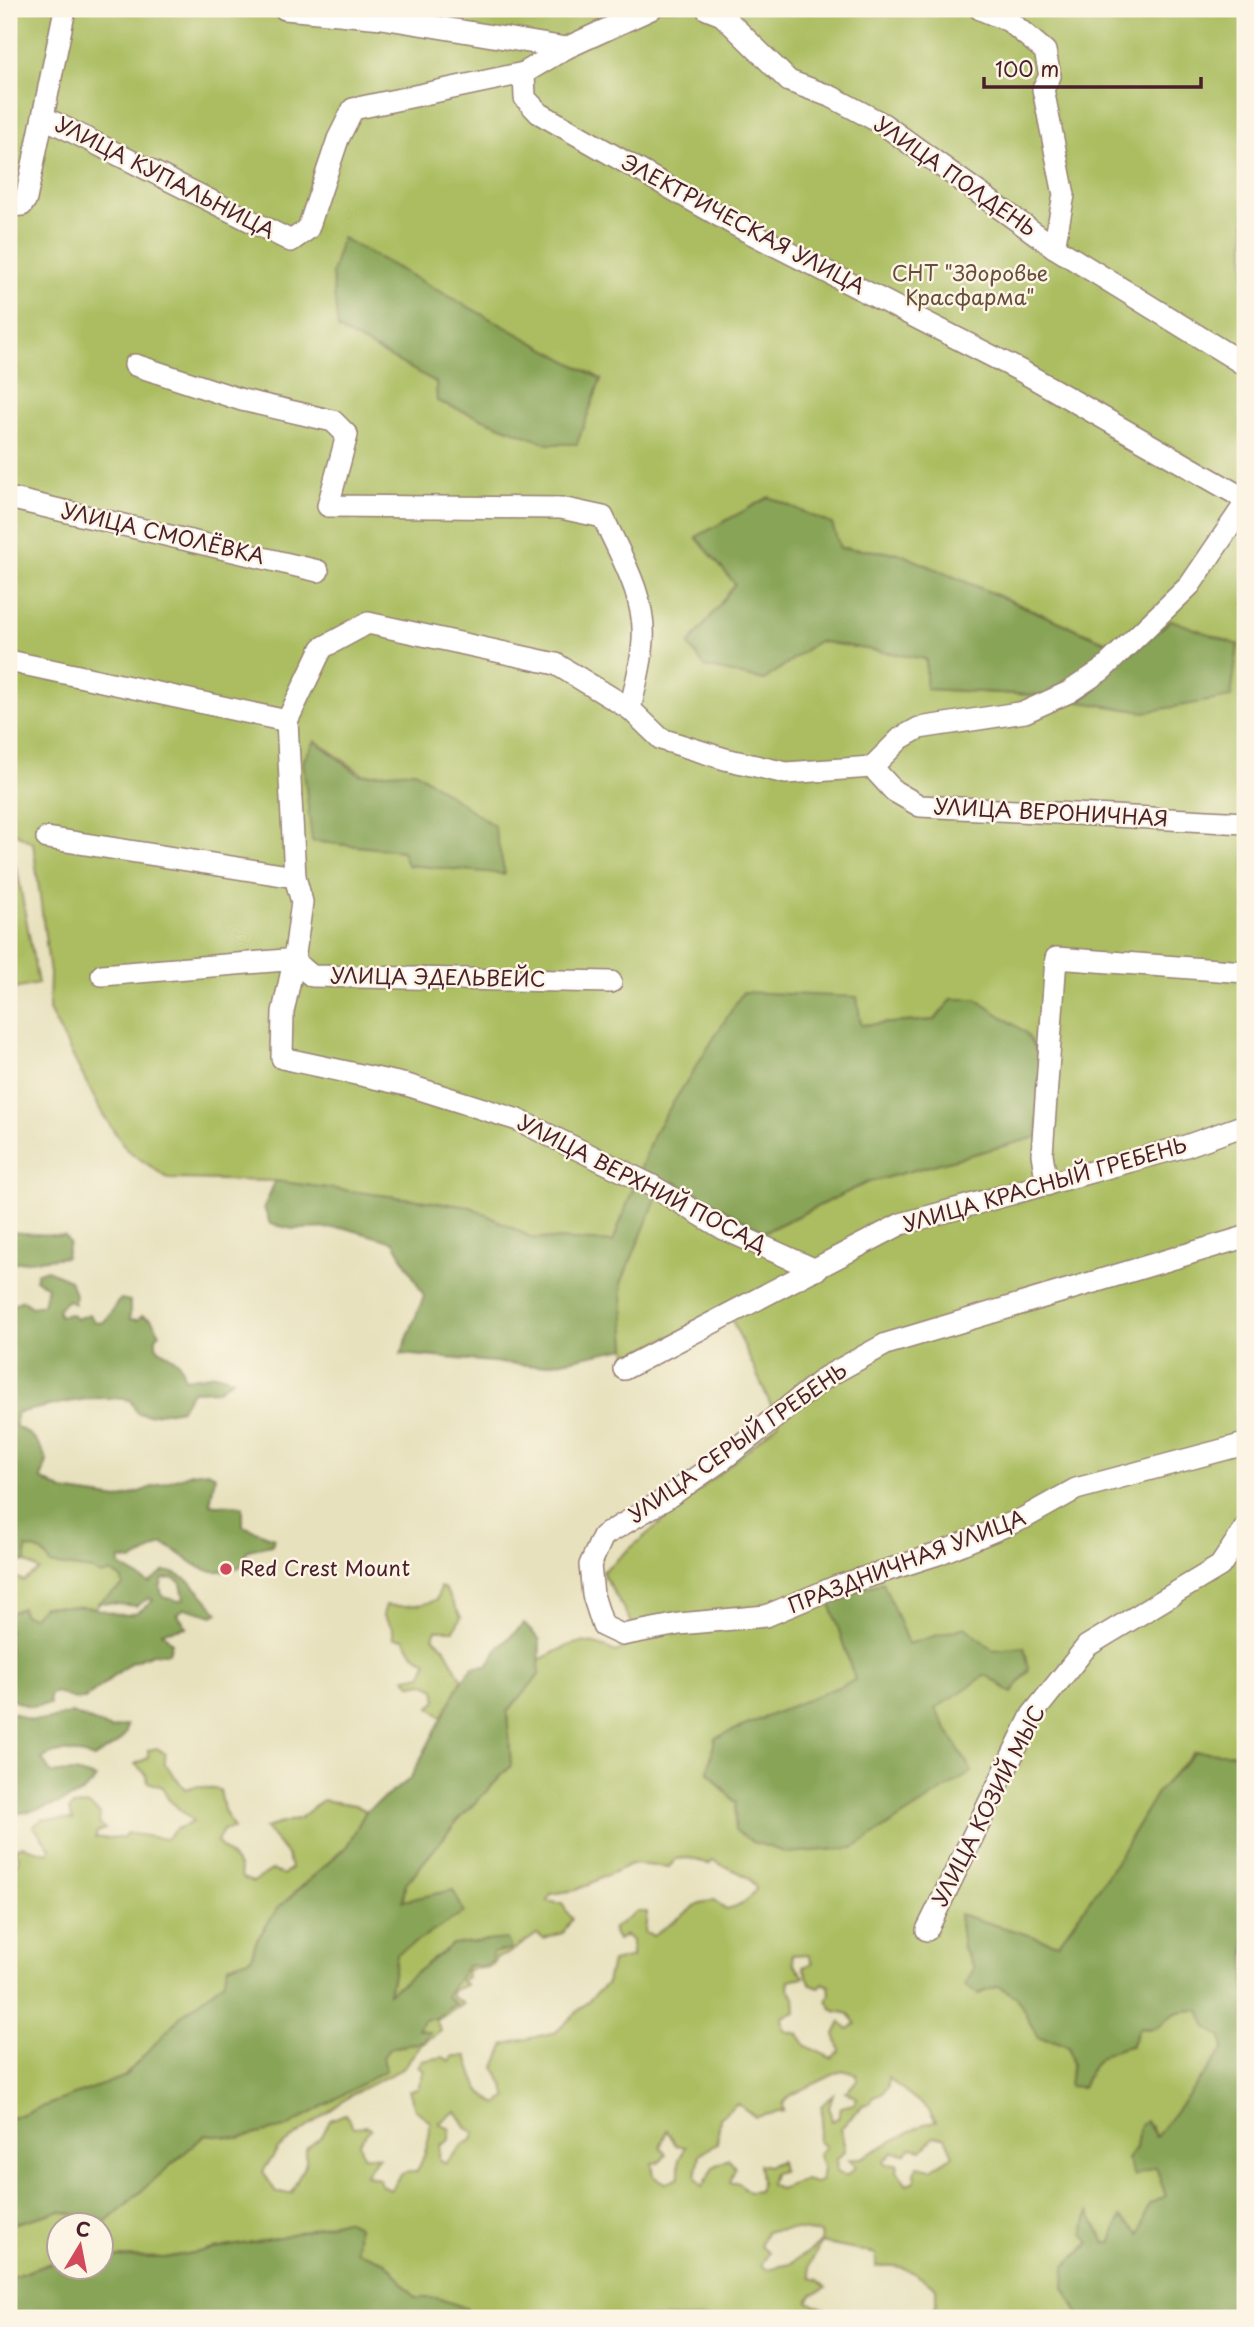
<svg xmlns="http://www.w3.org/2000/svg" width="1254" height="2327" font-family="'Playpen Sans',sans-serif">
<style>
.green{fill:#abbd61;stroke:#7a6e46;stroke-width:2;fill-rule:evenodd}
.forest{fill:#88a457;stroke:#696241;stroke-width:2;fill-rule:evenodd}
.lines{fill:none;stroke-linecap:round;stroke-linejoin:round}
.minor-casing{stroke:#988074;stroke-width:24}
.minor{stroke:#fff;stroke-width:21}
.poi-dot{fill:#d1495b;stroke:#fcf5e5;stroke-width:2.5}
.labels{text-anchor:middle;stroke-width:5;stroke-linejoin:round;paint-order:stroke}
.street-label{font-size:21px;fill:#4a1f2b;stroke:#fcf5e5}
.park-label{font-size:21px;fill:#674e3b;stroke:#fcf5e5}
.poi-label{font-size:21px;fill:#4a1f2b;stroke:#fcf5e5;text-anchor:start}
</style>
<rect width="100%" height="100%" fill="#fcf5e5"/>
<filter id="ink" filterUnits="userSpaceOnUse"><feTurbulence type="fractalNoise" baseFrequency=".0143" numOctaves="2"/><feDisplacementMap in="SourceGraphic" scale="14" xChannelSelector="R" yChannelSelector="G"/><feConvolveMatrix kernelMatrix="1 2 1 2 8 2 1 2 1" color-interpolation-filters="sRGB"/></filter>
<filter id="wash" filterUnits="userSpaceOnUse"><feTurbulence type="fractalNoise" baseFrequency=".00686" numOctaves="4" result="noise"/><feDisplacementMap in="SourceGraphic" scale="28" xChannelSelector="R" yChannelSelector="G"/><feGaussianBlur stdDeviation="1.57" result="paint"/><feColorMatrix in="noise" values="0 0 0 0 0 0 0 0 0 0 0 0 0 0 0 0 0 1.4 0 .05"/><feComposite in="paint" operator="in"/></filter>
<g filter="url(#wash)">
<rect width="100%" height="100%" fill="#e7e1bd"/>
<g class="green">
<path d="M9,9h1236v1745l-51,-2 -36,39 -50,84 -50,69 -99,-29 4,33 11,20 4,26 20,-8 19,11 21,41 18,3 13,6 3,17 -3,21 13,2c13,-29 18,-35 49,-41l8,-18c25,4 20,-7 37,-15 7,-3 17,-3 24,-4l7,18 15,10 2,12 -68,89 -5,-12 -12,1 -3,21 11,22 9,-3 10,30 -27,37 -10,-10 -17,18 -7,1 -5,-11 -34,34 -2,22 17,30h-155l10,-13v-18c-25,-14 -30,-25 -60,-20v-13l-55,-11 -12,23 2,12 7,2 8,8 -14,6 -4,8 27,11 1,5h-365l-5,-10 -29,-10h-22l-29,-36 -30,-11 -11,-31 -65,17 -115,21 -63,-1v-31h-42l-1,34 -50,18v-53l50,-14 47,11 100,-88 32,4 145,-81 7,-9 34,-6 -6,-12 5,-10 13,-2 19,-14 -10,-7 23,-33 -15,-20 -64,50 8,-40 67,-42 -11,-21 -50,11 2,-17 53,-65 53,-54 -4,-54 32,-37v-15c35,-17 39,-25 77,-8l25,-13 -39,-67 177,-149 -51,-112 -101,45 -6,-73 36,-86 18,-16 89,51 102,-49 170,-46 -84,-138 -17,21 -74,5 -207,108 -41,109 -82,-4 -60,-31 -196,-26 -106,-2 -42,-29 -24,-35 -54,-105 1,-36 -17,-131 -24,-13zM601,379l-25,65h-28l-111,-43 -1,-19zM840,548l58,5 235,100 105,-9 -7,52 -196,-1 -109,-6v-30l-108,-18 -54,39 -75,-36 47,-60zM316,741l188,133 -102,-23 -90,-10zM710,1768l78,85 -67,-65 -13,-17zM689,1858l20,6 4,-4c14,10 36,11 43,29 -8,12 -15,18 -30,21l-11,-10 -15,3 -47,33 -8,-3 2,-21h-11l-24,17 6,11 8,-5 6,6v16l-20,5 -5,21 -51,49 -51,12 -10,23 13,30 -11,7c-21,-11 -23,-27 -30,-48h-14l-3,5 -7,-4 -21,4 -4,5 6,4 -6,19 -9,1 6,19 15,13c1,14 -6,38 -14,50 -20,-1 -16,6 -26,18l-9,-5 -2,-6 -14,-4 14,-18 -16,-1 -4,-13 11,-14 -5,-3 -11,1 -9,-13 -15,6 -8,16 -16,13v13l-15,31h-15l-13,-22 16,-23 75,-55 48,-24 18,-23 21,-16 -5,-9 27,-17 -12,-8 1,-5 14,-6 -5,-4 6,-4 -1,-6c13,-6 22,3 30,-13l10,-3 31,-21 7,5 19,-6 9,-14 -10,-15 -14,-3 3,-7 25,-4 55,-26 38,3 7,-8zM808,1954l4,9 -9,4 8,18 8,3 4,-5 6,3 1,8 -3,6c9,17 8,9 22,14l7,10 -8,5 -7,-7 -6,12 5,17 -9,7 -25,-12 -8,-12 -14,-3 -2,-14 14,-5 -1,-15 -7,-8 1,-9 15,-3 -10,-13 -2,-9zM843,2070l14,5v6l-12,11 12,6 -3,6 -13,3 -3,11 -6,3 -3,-13 4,-13 -12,11 1,16 -4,19 7,6 -6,8 4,13 -2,13 -6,2 -10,-3 -26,9 -9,-4 3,-12 9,-2 -2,-10 -11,5 -10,-2 2,18 -3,9 -9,1 -10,-9h-9l5,-15 -6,-9 -16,8 -10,20 -7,-10 4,-23 17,-10 3,-26 17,-15 18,14 29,-6 -1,-7 6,-8zM888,2078l41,32 7,12 -12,2 -63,34 -12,2 7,7 -10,9 -10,-4 1,-13 8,-8 -4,-23 22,-23 7,-2 3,-6 9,-3 6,-7zM456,2111l11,17 8,5 -4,8 -7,3 -19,20 -6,-6 1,-12 9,-6 1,-11 -11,-6zM667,2130l9,15 10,2 -7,12v18l-13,6 -12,-7 -2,-13 8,-1 6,-7 -6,-8zM934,2137h11l8,18 -22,14 -13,-3 -4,6 1,9 -8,3 -10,-13 1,-7 -12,1 -3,-3 10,-10 12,2 6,-6 11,2zM793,2229l27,4 1,10 -31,21 -23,5 -6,-4 8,-12 -9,-7 6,-14z"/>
<polygon points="9,847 18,874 38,984 9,990"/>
<path d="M26,1548c12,0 20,5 24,16l42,6 9,5 10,-3 11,7 1,7 -30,22 -50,-2 -10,12 -10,-3 -1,-7 -13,5v-39l15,7 15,-11 -13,-8z"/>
<path d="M440,1587l5,2 16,28 -7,13h-18l-3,7 11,10 18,33 -18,39 -14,-12 7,-6 -2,-12 -11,-6 -12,2 -7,-7 17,-3 5,-13 -13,-8 -10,-15 -11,-1v-10l-10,-13 3,-10c13,2 40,1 51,-6z"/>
<polygon points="157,1748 165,1754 165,1764 185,1789 196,1786 220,1790 224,1810 234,1829 223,1830 217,1842 239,1866 242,1878 253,1882 272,1870 283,1875 291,1868 288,1856 265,1828 300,1818 323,1800 355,1805 366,1811 347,1846 277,1909 256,1942 251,1958 228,1966 223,1983 180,2017 124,2077 9,2119 9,1866 17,1864 19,1857 14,1849 22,1846 48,1853 50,1848 33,1826 43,1819 73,1820 69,1810 73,1806 89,1805 100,1814 99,1824 105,1829 97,1832 95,1838 124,1838 126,1833 166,1839 176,1829 194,1822 168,1799 162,1787 148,1782 146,1774 135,1764 148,1758 148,1750"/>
</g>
<g class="forest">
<polygon points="342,238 601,379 577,444 548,444 437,401 436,382 338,329 332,274"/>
<polygon points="769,497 832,524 840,548 898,553 1132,653 1171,620 1238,645 1231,697 1145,712 1035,695 926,689 926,659 818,641 764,680 705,667 689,645 735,584 696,537"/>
<polygon points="315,741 360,775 415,771 494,826 505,874 407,865 402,851 312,841 303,761"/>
<polygon points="743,992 857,997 861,1025 935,1020 952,999 976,999 1025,1032 1043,1060 1037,1137 866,1183 764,1232 675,1182 657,1197 621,1283 626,1348 538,1366 401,1354 424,1296 394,1242 345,1228 293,1229 270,1224 264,1208 275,1181 471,1207 532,1238 613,1242 654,1133"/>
<polygon points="9,1232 65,1236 69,1243 66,1257 9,1263"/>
<path d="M47,1270l23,10 5,15 -1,9 -6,-4 -10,9 1,7 12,-2 5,5 14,-5 4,8 8,1c10,-7 10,-17 19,-24l9,2v18l8,1 4,-4 9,3 9,14 -4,4v9c8,8 16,9 23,17 4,5 2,10 7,16l29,-5 18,5 -15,11 -26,1 -11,18 -33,6 -11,-2 -7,-13c-38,-7 -76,6 -114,13v14c17,7 24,17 31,34l-6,18 22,12 56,8 73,-26 16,-2 7,5 -5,28c9,3 19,-2 33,3v19l31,12 -2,7 -24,5 -8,17c-45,13 -42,-7 -77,-23l-31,17 -12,-2v7l29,17 16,-12c22,2 40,26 53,42l-5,3 -28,-8 -8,6 10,13 -25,5 10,11 -3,10 -16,1 -23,9 -45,36h-11l-19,-7 -6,3 1,9 -19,3 -22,-8v-86l13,-5 1,7 10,2 10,-11c16,1 34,-1 50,2 26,5 37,16 60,-8l-4,-2 -13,8 -37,-4 24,-16 -1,-7 -11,-7 -10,3 -9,-5 -42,-6c-4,-11 -12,-16 -24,-16v14l-13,-2 -2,-4 -2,-250 14,-6 9,7 11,-2 4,-18 -12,-8 2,-6zM173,1578l8,5 3,16 -5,2 -16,-4 -3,-9 3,-9z"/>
<polygon points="883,1582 908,1644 965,1627 993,1650 1024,1647 1029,1669 1012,1693 986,1675 935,1709 972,1772 853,1848 788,1853 753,1842 735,1830 736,1803 708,1771 715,1738 855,1680 829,1600"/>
<polygon points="524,1624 540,1640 539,1675 507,1712 511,1766 458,1820 405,1885 403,1901 453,1890 464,1912 397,1954 389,1993 453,1944 507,1939 511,1949 493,1953 491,1962 482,1967 468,1965 446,1996 455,2004 436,2018 423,2020 418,2029 430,2032 424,2042 390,2048 383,2057 386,2070 285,2128 238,2138 206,2134 106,2222 59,2211 9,2225 9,2119 124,2077 180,2017 223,1983 228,1966 251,1958 256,1942 277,1909 347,1846 366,1811 410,1779 462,1680 473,1667 487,1666 500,1646"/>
<path d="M9,1711l21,9h17l25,-7 39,16 16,-4c1,17 -21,24 -33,33 -20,-6 -34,-11 -52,1l9,14 24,-1 21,6c-13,24 -62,33 -87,37z"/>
<path d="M1195,1752l50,2v564h-164l-17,-30 1,-22 25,-22 -7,-11 6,-21 16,31 7,-1 8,-25 20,17 9,-30 17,-8 -10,-29 -22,9 -7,-17 9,-11 3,-21 7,-6 10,16 68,-88 -2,-11 -15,-11 -7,-17c-7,0 -17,0 -24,3 -17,8 -12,18 -37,15l-8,18c-31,6 -36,12 -49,41l-13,-1 3,-22 -3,-17 -13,-6 -18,-3 -21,-41 -19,-11 -20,8 -13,-8 9,-18 -11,-20 -4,-34 99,30 50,-69 50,-84z"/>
<polygon points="345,2220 358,2226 356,2251 386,2262 415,2298 437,2298 466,2308 471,2318 9,2318 9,2278 59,2261 60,2268 102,2268 102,2257 165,2258 280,2237"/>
</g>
</g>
<g filter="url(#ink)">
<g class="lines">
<defs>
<g id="minor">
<polyline points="285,9 382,18 566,48 651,9"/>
<polyline points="707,9 722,15 789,81 832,97 883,124 1054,247 1245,365"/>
<polyline points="980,9 1009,21 1045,51 1050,76 1043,89 1064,195 1054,247"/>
<polyline points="524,73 525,98 539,113 737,226 1023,372 1245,499"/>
<polyline points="43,117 291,241 308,229 338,139 353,109 524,73 566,48"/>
<polyline points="9,206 22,205 26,199 65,9"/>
<path d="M135,365l107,35 91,21 14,14 -19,71 233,2 42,9c17,38 43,80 40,123 -1,24 -8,46 -13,69"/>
<polyline points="9,498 318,571"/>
<polyline points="9,661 287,721"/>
<polyline points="872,767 894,791 920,806 1245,823"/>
<polyline points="47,838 295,877"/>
<polyline points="102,975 285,960 294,961 312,976 611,982"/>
<polyline points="1047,1185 1042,1154 1056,958 1245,972"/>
<polyline points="1245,1237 886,1344 826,1377 722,1460 664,1500 603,1536 590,1565 593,1595 603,1626 622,1635 679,1624 766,1616 835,1587 938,1554 1024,1518 1076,1489 1245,1444"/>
<polyline points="816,1270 724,1229 651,1185 518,1120 407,1085 282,1058 283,1012 294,961 302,902 295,877 287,721 322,648 368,623 556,664 630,709 661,739 725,759 786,773 872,767 901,738 919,728 1025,712 1069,692 1102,670 1190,585 1245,504"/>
<polyline points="624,1369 901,1224 1186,1146 1245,1125"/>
<polyline points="927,1930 1032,1715 1087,1646 1220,1566 1245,1528"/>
</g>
</defs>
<use href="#minor" class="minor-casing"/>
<use href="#minor" class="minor"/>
</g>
</g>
<circle class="poi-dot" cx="226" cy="1569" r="7"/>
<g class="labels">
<g class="street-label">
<text transform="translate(955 177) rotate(35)" y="7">УЛИЦА ПОЛДЕНЬ</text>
<text transform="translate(165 178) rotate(27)" y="7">УЛИЦА КУПАЛЬНИЦА</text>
<text transform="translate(743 225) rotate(28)" y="7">ЭЛЕКТРИЧЕСКАЯ УЛИЦА</text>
<text transform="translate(163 534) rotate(13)" y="7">УЛИЦА СМОЛЁВКА</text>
<text transform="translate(1051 813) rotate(3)" y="7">УЛИЦА ВЕРОНИЧНАЯ</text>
<text transform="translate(438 978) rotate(1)" y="7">УЛИЦА ЭДЕЛЬВЕЙС</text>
<text transform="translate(642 1184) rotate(27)" y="7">УЛИЦА ВЕРХНИЙ ПОСАД</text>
<text transform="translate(1045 1185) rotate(-16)" y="7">УЛИЦА КРАСНЫЙ ГРЕБЕНЬ</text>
<text transform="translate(738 1443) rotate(-35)" y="7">УЛИЦА СЕРЫЙ ГРЕБЕНЬ</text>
<text transform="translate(907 1562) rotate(-21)" y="7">ПРАЗДНИЧНАЯ УЛИЦА</text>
<text transform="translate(989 1806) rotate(-63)" y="7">УЛИЦА КОЗИЙ МЫС</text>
</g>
<g class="park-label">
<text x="970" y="281">СНТ "Здоровье<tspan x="970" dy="24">Красфарма"</tspan></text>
</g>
<g class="poi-label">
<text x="240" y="1576">Red Crest Mount</text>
</g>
</g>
<rect width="1254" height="2327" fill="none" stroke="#fcf5e5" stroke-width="35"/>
<g transform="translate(80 2246) rotate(10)"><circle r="33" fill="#fcf5e5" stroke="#b59f9b" stroke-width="2"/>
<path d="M0-5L12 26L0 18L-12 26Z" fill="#d1495b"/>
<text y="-10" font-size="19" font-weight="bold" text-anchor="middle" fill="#4a1f2b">С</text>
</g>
<path d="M984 77v10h217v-10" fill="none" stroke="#4a1f2b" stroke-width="3.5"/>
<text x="995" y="77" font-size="21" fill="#4a1f2b" stroke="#fcf5e5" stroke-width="5" paint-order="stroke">100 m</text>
</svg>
